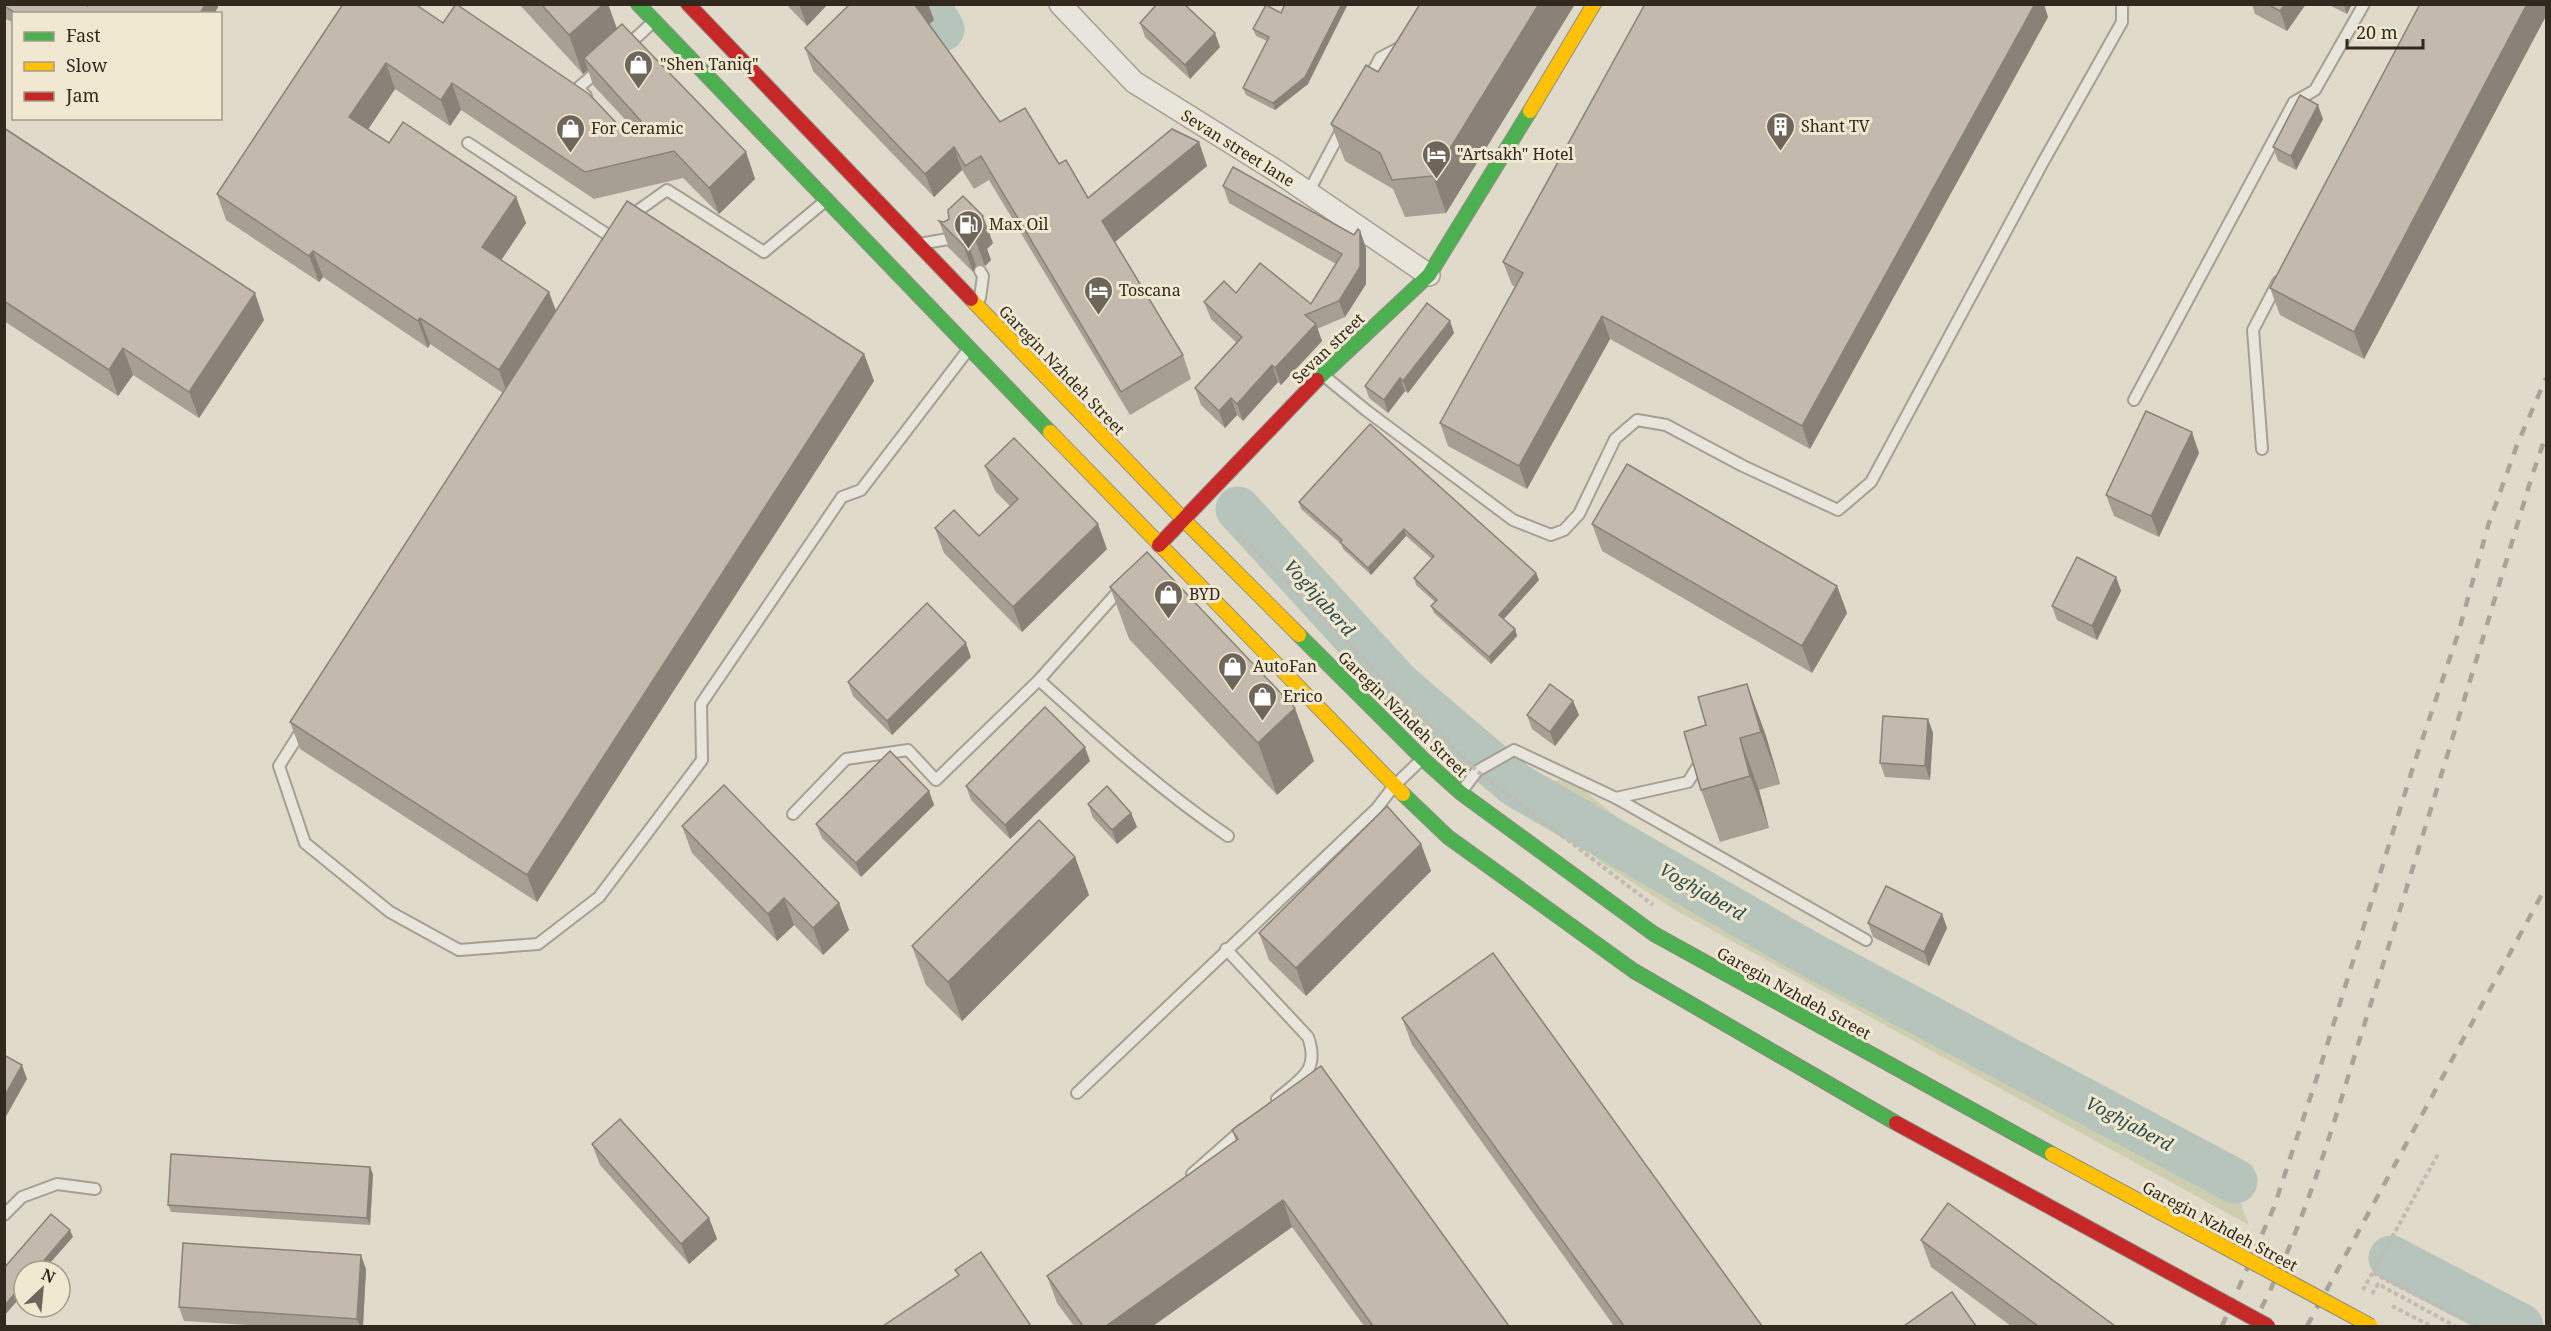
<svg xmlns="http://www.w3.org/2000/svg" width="2551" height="1331" font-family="'Noto Serif',serif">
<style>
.green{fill:#cdceaf}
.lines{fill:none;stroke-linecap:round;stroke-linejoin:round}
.river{stroke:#b6c4bc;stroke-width:45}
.lane-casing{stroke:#a59f94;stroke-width:14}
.street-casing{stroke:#a59f94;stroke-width:24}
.fast-casing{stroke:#948e84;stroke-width:16}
.slow-casing{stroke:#948e84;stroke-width:16}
.jam-casing{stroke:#948e84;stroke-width:16}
.path{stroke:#c1bbb3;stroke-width:4;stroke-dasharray:4.5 3;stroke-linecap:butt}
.lane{stroke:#e8e5dc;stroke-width:10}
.street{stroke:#e8e5dc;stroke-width:21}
.fast{stroke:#4caf50;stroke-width:14}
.slow{stroke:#ffc107;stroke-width:14}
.jam{stroke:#c62828;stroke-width:14}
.rail{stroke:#a8a49c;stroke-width:4.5;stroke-dasharray:10 10;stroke-linecap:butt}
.fast-bridge-casing{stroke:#8a857b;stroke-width:16;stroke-linecap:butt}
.slow-bridge-casing{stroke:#8a857b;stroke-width:16;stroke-linecap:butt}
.jam-bridge-casing{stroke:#8a857b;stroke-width:16;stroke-linecap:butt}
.path-bridge{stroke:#c1bbb3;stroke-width:4;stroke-dasharray:4.5 3;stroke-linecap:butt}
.fast-bridge{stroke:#4caf50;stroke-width:14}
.slow-bridge{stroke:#ffc107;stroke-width:14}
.jam-bridge{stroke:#c62828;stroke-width:14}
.wall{fill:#a89f94}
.shaded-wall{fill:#888278}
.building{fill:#c3b9ac;stroke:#888278;stroke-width:1.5}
.labels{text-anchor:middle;stroke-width:6;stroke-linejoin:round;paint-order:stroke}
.poi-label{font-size:16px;fill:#31281e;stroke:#f0e8d1;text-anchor:start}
.street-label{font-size:16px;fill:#31281e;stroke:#f0e8d1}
.water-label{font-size:18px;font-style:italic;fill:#2f4f4e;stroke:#f0e8d1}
</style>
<rect width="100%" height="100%" fill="#e0dacb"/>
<polygon class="green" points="1558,780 1575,783 1662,854 1703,881 1738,895 1781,920 1805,930 1842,960 1924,1006 2124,1112 2202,1158 2232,1182 2249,1225 1677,911 1605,865 1525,799 1539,788"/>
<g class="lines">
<g class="river">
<polyline points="927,4 942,29"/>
<polyline points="1238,509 1398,684 1516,785 1806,952 2235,1181"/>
<polyline points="2391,1258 2521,1326"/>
</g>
<defs>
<g id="lane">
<polyline points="626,47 652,23"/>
<polyline points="1368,81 1380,58 1401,47"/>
<polyline points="586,96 578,88 600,69"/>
<polyline points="468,143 614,239"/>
<polyline points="1308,193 1343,127"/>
<polyline points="629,217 667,190 764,252 824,202"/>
<polyline points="925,243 948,239 953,242"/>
<polyline points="980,298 983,276 980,271"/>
<polyline points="1323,375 1367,411 1513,520 1551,535 1564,530 1579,514 1615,439 1637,420 1666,425 1743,466 1838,510 1871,482 2042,164 2122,22 2122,4"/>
<polyline points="2134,400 2294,102 2315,90 2364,4"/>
<polyline points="2262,449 2253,330 2278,282"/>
<path d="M1039,680c61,55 121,110 189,156"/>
<polyline points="303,728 279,766 305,843 390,912 459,950 538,944 599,897 702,760 701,704 842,497 861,490 968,350"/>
<polyline points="1462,791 1477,771 1514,750 1616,798 1866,940"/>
<polyline points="1616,798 1688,782 1703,758"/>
<polyline points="793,814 846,759 908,750 936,780 1039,680 1123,586"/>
<path d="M1226,949l82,88c12,34 -7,41 -31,62"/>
<polyline points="1077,1093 1377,808 1394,786 1420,761"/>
<polyline points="1192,1174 1243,1129"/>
<polyline points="4,1215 22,1197 57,1184 95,1189"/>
</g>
<polyline id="street" points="1060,4 1134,82 1278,172 1429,275"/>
<g id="fast">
<polyline points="638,4 1050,432"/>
<polyline points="1317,380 1429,275 1530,111"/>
<polyline points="1299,635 1423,759 1461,793 1654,934"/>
<polyline points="1403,794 1448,837 1634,971"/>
</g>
<g id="slow">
<polyline points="1530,111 1594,4"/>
<polyline points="971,299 1182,518 1299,635"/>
<polyline points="1050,432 1403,794"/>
</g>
<g id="jam">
<polyline points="688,4 971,299"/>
<polyline points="1159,545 1317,380"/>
</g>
</defs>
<use href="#lane" class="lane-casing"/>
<use href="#street" class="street-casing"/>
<use href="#fast" class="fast-casing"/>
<use href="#slow" class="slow-casing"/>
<use href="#jam" class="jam-casing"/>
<g class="path">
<polyline points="2373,1273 2477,1326"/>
<polyline points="2363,1290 2438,1154"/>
<polyline points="2372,1294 2378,1284 2455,1326"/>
</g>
<use href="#lane" class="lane"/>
<use href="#street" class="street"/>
<use href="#fast" class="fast"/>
<use href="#slow" class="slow"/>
<use href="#jam" class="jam"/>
<g class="rail">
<polyline points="2222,1326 2274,1207 2319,1071 2414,764 2458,634 2488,526 2517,445 2546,378"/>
<path d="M2252,1326c55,-101 85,-216 120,-326 54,-174 107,-349 160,-524l14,-41"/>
<polyline points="2307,1326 2546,887"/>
</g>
<defs>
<g id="fast-bridge">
<polyline points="1654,934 2052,1154"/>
<polyline points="1634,971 1896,1123"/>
</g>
<polyline id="slow-bridge" points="2052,1154 2371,1326"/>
<polyline id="jam-bridge" points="1896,1123 2268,1326"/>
</defs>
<use href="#fast-bridge" class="fast-bridge-casing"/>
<use href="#slow-bridge" class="slow-bridge-casing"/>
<use href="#jam-bridge" class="jam-bridge-casing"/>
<g class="path-bridge">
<polyline points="1238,534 1477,771 1653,905"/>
<polyline points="2392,1306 2431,1326"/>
</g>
<use href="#fast-bridge" class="fast-bridge"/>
<use href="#slow-bridge" class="slow-bridge"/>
<use href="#jam-bridge" class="jam-bridge"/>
</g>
<g class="wall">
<polygon points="4,4 87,6 218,7 214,14 14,14 14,23 4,18"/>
<polygon points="343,4 443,23 624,131 631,133 634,129 593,85 588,70 583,74 519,4 608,4 617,29 746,152 755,179 719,214 683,178 594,199 461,110 450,126 395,89 368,129 389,143 516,197 526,223 501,260 556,311 864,354 874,381 537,902 300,749 290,722 503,393 430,344 428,348 323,277 319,282 226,220 217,194"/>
<polygon points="786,4 828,4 807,26"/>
<polygon points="845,4 928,4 934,20 929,24 1000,122 1059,164 1088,198 1199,142 1207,166 1115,242 1183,355 1191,379 1130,415 989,180 974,189 962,170 934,197 813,71 805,48 847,7"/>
<polygon points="1420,4 1575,4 1446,213 1405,217 1393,189 1345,161 1331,124 1378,72"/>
<polygon points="2252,4 2306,4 2287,31 2255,14"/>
<polygon points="2327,4 2352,4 2347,14"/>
<polygon points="2547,4 2547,14 2364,359 2280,315 2270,288"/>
<polygon points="1266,5 1308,84 1275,110 1246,95 1243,88 1267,41 1256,36 1253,29"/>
<polygon points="2048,17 1810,449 1610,339 1527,489 1448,446 1440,423 1515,287 1512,285 1503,262"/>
<polygon points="1140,23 1220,47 1190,79 1145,37"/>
<polygon points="2323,119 2296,170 2278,161 2273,147"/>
<polygon points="4,128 264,320 199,418 133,375 118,396 4,321"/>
<polygon points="1223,186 1354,235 1360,231 1366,248 1366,284 1345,317 1317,329 1322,341 1281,385 1278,382 1243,421 1237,415 1225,428 1201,405 1195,388 1237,343 1211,319 1204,302 1236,293 1311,304 1336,264 1229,203"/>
<polygon points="939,221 993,243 987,249 991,260 985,266 980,264 976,265 973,272 949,248"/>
<polygon points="1450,321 1454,333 1408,393 1405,391 1388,413 1369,398 1365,386"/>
<polygon points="1370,424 1536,573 1539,580 1504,619 1515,629 1517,636 1491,664 1434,613 1431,606 1435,602 1416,585 1414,578 1432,559 1406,536 1371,575 1343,549 1341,544 1301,509 1299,502"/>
<polygon points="2199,453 2159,537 2114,516 2106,495"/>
<polygon points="985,466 1107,549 1022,632 944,553 935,528 979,536 1010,506 995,491"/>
<polygon points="1592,524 1837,586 1847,613 1812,673 1602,551"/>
<polygon points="2116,577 2121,591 2097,640 2057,620 2052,606"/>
<polygon points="1110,587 1314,761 1277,795 1129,639"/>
<polygon points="971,657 892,735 853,696 848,682"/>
<polygon points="1747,684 1766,736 1780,784 1759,790 1769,828 1720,842 1701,790 1706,725"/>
<polygon points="1573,701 1579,715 1555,746 1532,729 1527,715"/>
<polygon points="1928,719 1933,733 1930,780 1885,777 1880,763"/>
<polygon points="1090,761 1010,839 971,800 966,786"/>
<polygon points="929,791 934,805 861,877 822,838 816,824"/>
<polygon points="1088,804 1131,813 1137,827 1117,844 1093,818"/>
<polygon points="682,826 839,903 849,930 823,955 794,925 777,941 692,853"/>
<polygon points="1421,844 1431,871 1306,996 1269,960 1259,933"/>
<polygon points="1075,857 1089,895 962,1021 926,985 912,946"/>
<polygon points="1942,914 1947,928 1929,966 1873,937 1868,923"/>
<polygon points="1402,1018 1762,1326 1614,1326 1412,1045"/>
<polygon points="1232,1130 1509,1326 1364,1326 1292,1227 1153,1326 1074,1326 1057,1303 1047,1276 1236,1141"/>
<polygon points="592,1144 709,1218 717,1239 689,1264 600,1165"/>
<polygon points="373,1174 370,1225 171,1212 168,1205"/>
<polygon points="1921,1240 2115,1326 2011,1326 1931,1267"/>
<polygon points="366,1269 363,1326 262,1326 184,1321 179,1307"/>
</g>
<g class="shaded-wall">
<polygon points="205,4 217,4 218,7 214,14 200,14"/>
<polygon points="604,4 608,4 621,40 584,58 588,70 583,74 569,35"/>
<polygon points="799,4 828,4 807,26"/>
<polygon points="916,4 928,4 934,20 924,29 915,5"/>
<polygon points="1342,4 1348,4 1308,84 1275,110 1273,103"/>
<polygon points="1539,4 1575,4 1446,213 1433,176"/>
<polygon points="2035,4 2044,4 2048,17 1810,449 1802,426"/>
<polygon points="2285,4 2306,4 2287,31 2280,11"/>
<polygon points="2344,4 2352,4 2347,14"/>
<polygon points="2527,4 2547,4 2547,14 2364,359 2354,332"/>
<polygon points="1215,33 1220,47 1190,79 1185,65"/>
<polygon points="386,63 395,89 359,143 349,117"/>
<polygon points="452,83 461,110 450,126 441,100"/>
<polygon points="2318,105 2323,119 2296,170 2291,156"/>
<polygon points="1199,142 1207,166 1111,245 1102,221"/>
<polygon points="954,147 962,170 934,197 925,174"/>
<polygon points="746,152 755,179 719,214 709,188"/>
<polygon points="516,197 526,223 492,274 482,247"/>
<polygon points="983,216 993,243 987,249 991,260 985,266 975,239 973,226"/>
<polygon points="1360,231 1366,248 1366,284 1345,317 1339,301"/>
<polygon points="966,238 976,265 973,272 963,245"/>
<polygon points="313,251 323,277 319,282 309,256"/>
<polygon points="549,292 559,319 508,396 499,370"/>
<polygon points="255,293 264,320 199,418 189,392"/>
<polygon points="1602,316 1610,339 1527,489 1519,466"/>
<polygon points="420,318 430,344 428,348 418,321"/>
<polygon points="1450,321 1454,333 1408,393 1403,381"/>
<polygon points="1316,324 1322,341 1281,385 1275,368"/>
<polygon points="123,348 133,375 118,396 109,370"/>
<polygon points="864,354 874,381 537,902 527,875"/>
<polygon points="1272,365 1278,382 1243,421 1237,404"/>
<polygon points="1400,378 1405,391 1388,413 1384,400"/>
<polygon points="1231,398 1237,415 1225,428 1219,411"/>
<polygon points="2192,432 2199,453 2159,537 2151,516"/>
<polygon points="1098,524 1107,549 1022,632 1013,607"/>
<polygon points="1404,529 1406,536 1371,575 1368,568"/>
<polygon points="1536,573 1539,580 1501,622 1499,615"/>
<polygon points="2116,577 2121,591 2097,640 2092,626"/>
<polygon points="1837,586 1847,613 1812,673 1802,646"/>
<polygon points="1515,629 1517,636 1491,664 1489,657"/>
<polygon points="966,643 971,657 892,735 887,721"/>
<polygon points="1747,684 1766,736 1780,784 1761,732"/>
<polygon points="1573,701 1579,715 1555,746 1550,732"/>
<polygon points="1295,708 1314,761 1277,795 1258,743"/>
<polygon points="1928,719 1933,733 1930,780 1925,766"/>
<polygon points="1740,738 1759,790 1769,828 1750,776"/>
<polygon points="1085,747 1090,761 1010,839 1005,825"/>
<polygon points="929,791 934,805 861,877 856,863"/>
<polygon points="1131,813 1137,827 1117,844 1112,830"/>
<polygon points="1421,844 1431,871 1306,996 1296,968"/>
<polygon points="1075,857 1089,895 962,1021 948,982"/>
<polygon points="784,898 794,925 777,941 768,914"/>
<polygon points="839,903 849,930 823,955 813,928"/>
<polygon points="1942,914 1947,928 1929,966 1924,952"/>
<polygon points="22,1065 27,1079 4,1120 4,1097"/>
<polygon points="370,1167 373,1174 370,1225 367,1218"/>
<polygon points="1283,1200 1292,1227 1153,1326 1106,1326"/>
<polygon points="709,1218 717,1239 689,1264 681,1244"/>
<polygon points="70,1230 73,1237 43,1271 35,1271"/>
<polygon points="361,1255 366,1269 363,1326 360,1326 357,1319"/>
<polygon points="24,1283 24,1293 4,1316 4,1306"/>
</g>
<g class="building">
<polygon points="4,4 84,4 87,6 88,4 205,4 200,14 17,14 4,6"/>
<polygon points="343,4 415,4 443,23 456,4 589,94 624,131 631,133 641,121 584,58 622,24 746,152 709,188 674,151 585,172 452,83 441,100 386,63 349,117 389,143 403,122 516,197 482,247 549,292 499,370 420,318 418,321 313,251 309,256 217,194"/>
<polygon points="541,4 604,4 569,35"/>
<polygon points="850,4 916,4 915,5 1000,122 1025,108 1059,164 1066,160 1088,198 1172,129 1199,142 1102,221 1183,355 1121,392 981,156 965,166 954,147 925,174 805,48"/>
<polygon points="1157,4 1184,4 1215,33 1185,65 1140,23"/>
<polygon points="1285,4 1342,4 1305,77 1273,103 1243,88 1269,37 1253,29 1266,5 1281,13"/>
<polygon points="1420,4 1539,4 1433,176 1392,180 1380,153 1331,124 1366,65 1378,72"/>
<polygon points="1645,4 2035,4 1802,426 1602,316 1519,466 1440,423 1523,273 1503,262"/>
<polygon points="2267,4 2285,4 2280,11"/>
<polygon points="2420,4 2527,4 2354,332 2270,288"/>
<polygon points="2300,95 2318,105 2291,156 2273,147"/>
<polygon points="4,128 255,293 189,392 123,348 109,370 4,301"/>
<polygon points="1233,167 1354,235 1358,229 1360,231 1360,267 1339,301 1305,315 1316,324 1275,368 1272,365 1237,404 1231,398 1219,411 1195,388 1242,337 1204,302 1224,281 1236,293 1260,263 1311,304 1342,254 1223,186"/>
<polygon points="963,196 983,216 973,226 981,233 975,239 971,236 966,238 963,245 939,221 944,222 949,219 948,210"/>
<polygon points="627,201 864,354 527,875 290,722"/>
<polygon points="1427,303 1450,321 1403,381 1400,378 1384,400 1365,386"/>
<polygon points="2146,411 2192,432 2151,516 2106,495"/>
<polygon points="1370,424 1536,573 1499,615 1515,629 1489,657 1431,606 1437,600 1414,578 1434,556 1404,529 1368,568 1340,542 1342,540 1299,502"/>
<polygon points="1014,438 1098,524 1013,607 935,528 954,510 979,536 1018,499 985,466"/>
<polygon points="1627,464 1837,586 1802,646 1592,524"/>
<polygon points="1147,552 1295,708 1258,743 1110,587"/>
<polygon points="2077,557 2116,577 2092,626 2052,606"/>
<polygon points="927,603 966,643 887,721 848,682"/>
<polygon points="1550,684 1573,701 1550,732 1527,715"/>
<polygon points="1747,684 1761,732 1740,738 1750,776 1701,790 1684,732 1706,725 1698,697"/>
<polygon points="1045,707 1085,747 1005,825 966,786"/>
<polygon points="1883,716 1928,719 1925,766 1880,763"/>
<polygon points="890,751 929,791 856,863 816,824"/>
<polygon points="724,785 839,903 813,928 784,898 768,914 682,826"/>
<polygon points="1107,786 1131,813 1112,830 1088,804"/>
<polygon points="1387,806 1421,844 1296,968 1259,933"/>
<polygon points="1039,820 1075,857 948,982 912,946"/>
<polygon points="1886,886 1942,914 1924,952 1868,923"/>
<polygon points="1493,953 1762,1326 1624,1326 1402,1018"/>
<polygon points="4,1055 22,1065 4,1097"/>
<polygon points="1321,1066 1509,1326 1373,1326 1283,1200 1106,1326 1083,1326 1047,1276 1238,1139 1232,1130"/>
<polygon points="620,1119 709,1218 681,1244 592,1144"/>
<polygon points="171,1154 370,1167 367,1218 168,1205"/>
<polygon points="1948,1203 2115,1326 2038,1326 1921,1240"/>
<polygon points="51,1214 70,1230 35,1271 24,1271 24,1283 4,1306 4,1268"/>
<polygon points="183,1243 361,1255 357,1319 179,1307"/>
<polygon points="981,1252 1031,1326 883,1326 959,1275 955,1270"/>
<polygon points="1952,1292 1976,1326 1904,1326"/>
</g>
<defs>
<symbol id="shop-pin" viewBox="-11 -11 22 30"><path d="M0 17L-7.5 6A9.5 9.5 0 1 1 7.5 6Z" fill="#6e665b" stroke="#f0e8d1"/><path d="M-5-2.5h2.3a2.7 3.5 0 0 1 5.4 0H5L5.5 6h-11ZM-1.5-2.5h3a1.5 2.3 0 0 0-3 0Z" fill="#fff"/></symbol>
<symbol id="building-pin" viewBox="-11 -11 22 30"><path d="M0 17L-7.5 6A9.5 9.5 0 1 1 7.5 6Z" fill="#6e665b" stroke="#f0e8d1"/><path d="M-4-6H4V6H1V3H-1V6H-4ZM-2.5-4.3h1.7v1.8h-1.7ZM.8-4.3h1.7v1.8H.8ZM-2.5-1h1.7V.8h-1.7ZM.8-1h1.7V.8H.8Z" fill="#fff"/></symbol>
<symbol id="hotel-pin" viewBox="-11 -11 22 30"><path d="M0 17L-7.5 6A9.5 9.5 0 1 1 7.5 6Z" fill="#6e665b" stroke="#f0e8d1"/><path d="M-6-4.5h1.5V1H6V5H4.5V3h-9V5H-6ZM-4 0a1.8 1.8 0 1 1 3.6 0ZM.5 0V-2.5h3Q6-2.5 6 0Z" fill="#fff"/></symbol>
<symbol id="fuel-pin" viewBox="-11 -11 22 30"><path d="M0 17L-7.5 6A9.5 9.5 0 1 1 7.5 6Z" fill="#6e665b" stroke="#f0e8d1"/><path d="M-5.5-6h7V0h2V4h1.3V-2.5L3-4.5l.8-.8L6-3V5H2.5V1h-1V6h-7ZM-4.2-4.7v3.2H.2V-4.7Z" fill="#fff"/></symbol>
</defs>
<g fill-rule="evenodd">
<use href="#shop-pin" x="622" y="48" width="33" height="45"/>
<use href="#building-pin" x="1764" y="110" width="33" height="45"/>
<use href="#shop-pin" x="554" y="112" width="33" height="45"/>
<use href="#hotel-pin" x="1420" y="138" width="33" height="45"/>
<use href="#fuel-pin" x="952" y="208" width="33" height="45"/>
<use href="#hotel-pin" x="1082" y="274" width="33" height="45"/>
<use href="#shop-pin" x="1152" y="578" width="33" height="45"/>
<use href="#shop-pin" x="1216" y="650" width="33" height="45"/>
<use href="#shop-pin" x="1246" y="680" width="33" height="45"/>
</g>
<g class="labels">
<g class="poi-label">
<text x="660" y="70">"Shen Taniq"</text>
<text x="1801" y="132">Shant TV</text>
<text x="591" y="134">For Ceramic</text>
<text x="1457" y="160">"Artsakh" Hotel</text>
<text x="989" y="230">Max Oil</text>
<text x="1119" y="296">Tosсana</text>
<text x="1189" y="600">BYD</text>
<text x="1253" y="672">AutoFan</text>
<text x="1283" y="702">Erico</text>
</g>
<g class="street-label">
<text transform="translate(1238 148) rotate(32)" y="6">Sevan street lane</text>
<text transform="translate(1328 348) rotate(-44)" y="6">Sevan street</text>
<text transform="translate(1062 370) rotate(46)" y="6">Garegin Nzhdeh Street</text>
<text transform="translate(1403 714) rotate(44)" y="6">Garegin Nzhdeh Street</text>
<text transform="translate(1794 993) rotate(29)" y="6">Garegin Nzhdeh Street</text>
<text transform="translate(2220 1226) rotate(28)" y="6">Garegin Nzhdeh Street</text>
</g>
<g class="water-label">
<text transform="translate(1319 598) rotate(48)" y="6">Voghjaberd</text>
<text transform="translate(1702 892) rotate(30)" y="6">Voghjaberd</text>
<text transform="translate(2129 1124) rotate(28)" y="6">Voghjaberd</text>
</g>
</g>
<rect width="2551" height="1331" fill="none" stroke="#31281e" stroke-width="12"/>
<rect x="12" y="12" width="210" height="108" fill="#f0e8d1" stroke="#a49b89" stroke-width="1.5"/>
<rect x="24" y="32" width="30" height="9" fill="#4caf50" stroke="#a49b89" stroke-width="1.5"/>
<text x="66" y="42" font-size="18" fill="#31281e">Fast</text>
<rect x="24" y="62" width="30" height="9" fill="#ffc107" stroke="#a49b89" stroke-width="1.5"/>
<text x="66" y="72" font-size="18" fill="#31281e">Slow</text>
<rect x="24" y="92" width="30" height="9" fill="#c62828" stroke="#a49b89" stroke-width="1.5"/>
<text x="66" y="102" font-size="18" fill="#31281e">Jam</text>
<g transform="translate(42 1289) rotate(26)"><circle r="28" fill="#f0e8d1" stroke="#a49b89" stroke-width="1.5"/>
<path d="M0-4.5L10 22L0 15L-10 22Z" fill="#6e665b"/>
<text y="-9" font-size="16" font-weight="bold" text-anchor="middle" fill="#31281e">N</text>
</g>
<path d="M2347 39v9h76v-9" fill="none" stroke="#31281e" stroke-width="3"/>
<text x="2356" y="39" font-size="18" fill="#31281e" stroke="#f0e8d1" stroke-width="4.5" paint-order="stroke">20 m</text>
</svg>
